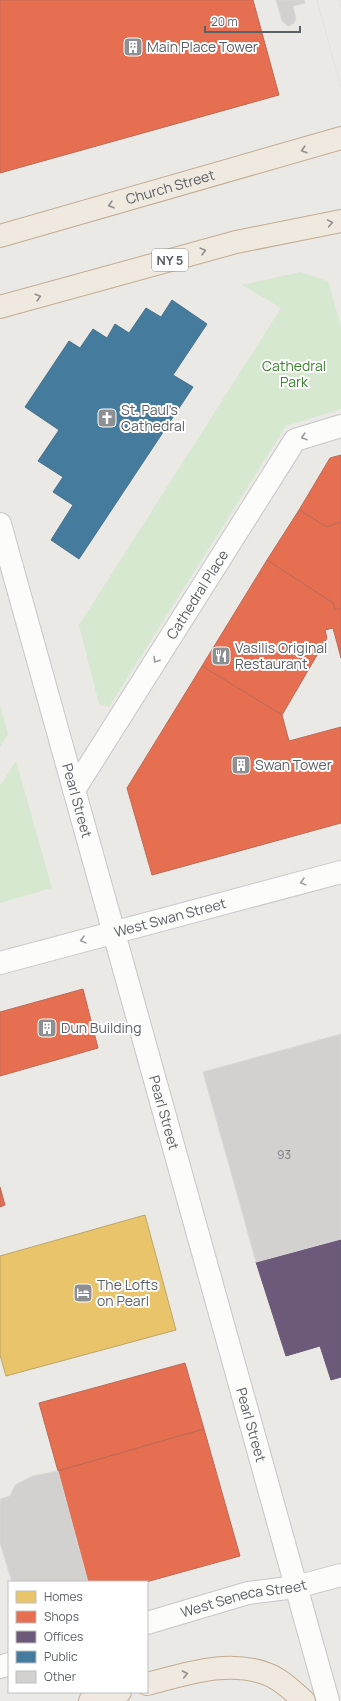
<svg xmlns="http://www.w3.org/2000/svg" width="341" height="1701" font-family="Manrope,sans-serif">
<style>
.green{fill:#d6e8d0}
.homes{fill:#e9c46a;stroke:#bea668}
.shops{fill:#e76f51;stroke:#bd6a57}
.offices{fill:#6d597a;stroke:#685b73}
.public{fill:#457b9d;stroke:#4c738c}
.building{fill:#d3d1d0;stroke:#dad8d5}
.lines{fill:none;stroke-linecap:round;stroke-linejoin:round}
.minor-casing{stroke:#c6c7c7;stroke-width:24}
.highway-casing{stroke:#c3ac92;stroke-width:24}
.minor{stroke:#fcfcfb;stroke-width:22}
.highway{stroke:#efe9e0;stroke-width:22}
.tram{stroke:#e2e2e2;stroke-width:1}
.oneway{stroke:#8f908f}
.oneway2{stroke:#9b9ea0}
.labels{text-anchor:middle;stroke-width:4;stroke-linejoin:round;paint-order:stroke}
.number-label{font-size:12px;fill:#7a7e80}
.shield{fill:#fff;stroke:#8c9092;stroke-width:1}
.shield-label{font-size:13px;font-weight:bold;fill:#5b6064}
.poi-label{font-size:14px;fill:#5b6064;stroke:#fff;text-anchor:start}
.street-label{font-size:14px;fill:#5b6064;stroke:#fff}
.park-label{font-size:14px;fill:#3c8432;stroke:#fff}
</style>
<rect width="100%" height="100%" fill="#ebe9e6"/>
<g class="green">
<polygon points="300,272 328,281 341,326 341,409 286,426 109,707 99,704 79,625 281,308 242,285"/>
<polygon points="0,705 8,734 0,747"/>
<polygon points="16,761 52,888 0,903 0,786"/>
</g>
<polygon class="homes" points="145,1215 176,1330 6,1376 0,1355 0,1256"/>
<g class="shops">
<polygon points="0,0 253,0 279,95 0,173"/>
<polygon points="341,455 341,522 327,527 299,510 330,458"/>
<polygon points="299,510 327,527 341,522 341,608 335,610 333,603 267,560"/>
<polygon points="267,560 333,603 335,610 341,608 341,658 333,628 325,630 327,638 282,715 202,666"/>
<polygon points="202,666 282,715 289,741 341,727 341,823 152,875 127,788"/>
<polygon points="83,989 98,1048 0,1076 0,1012"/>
<polygon points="0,1187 5,1205 0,1207"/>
<polygon points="185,1363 204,1429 58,1471 39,1403"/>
<polygon points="204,1429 240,1556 146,1582 88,1582 58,1471"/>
</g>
<polygon class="offices" points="341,1239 341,1377 331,1380 320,1346 286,1356 256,1262"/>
<polygon class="public" points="172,300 207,324 173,375 193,387 79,559 51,540 73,505 53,492 63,477 38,461 59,430 25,407 69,341 80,348 93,329 107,338 115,324 129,333 146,308 161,317"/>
<g class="building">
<polygon points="276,0 304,0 305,3 293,6 296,19 293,24 288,26 282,21"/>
<polygon points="341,1034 341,1239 256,1262 203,1072"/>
<polygon points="58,1471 88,1582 12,1582 0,1543 0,1499 10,1496 15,1485 33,1476"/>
</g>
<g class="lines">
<defs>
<g id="minor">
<path id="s1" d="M0,524l328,1177"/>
<path id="s2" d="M74,790l221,-350 46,-14"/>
<path id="s3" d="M0,963l341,-91"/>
<path id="s4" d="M147,1623l101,-30 48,-6 45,-12"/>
<polyline points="0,1667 9,1664"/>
</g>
<g id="highway">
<path id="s5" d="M0,236l341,-98"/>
<polyline points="0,307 236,242 341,221"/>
<path d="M147,1684c39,-10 81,-25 120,-10 14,5 27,18 37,27"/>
<polyline points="90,1701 120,1692"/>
</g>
</defs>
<use href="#minor" class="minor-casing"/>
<use href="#highway" class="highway-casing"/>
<use href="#minor" class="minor"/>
<use href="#highway" class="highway"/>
<g class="tram">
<polyline points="317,0 341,88"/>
<polyline points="339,0 341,8"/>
</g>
</g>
<defs><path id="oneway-chevron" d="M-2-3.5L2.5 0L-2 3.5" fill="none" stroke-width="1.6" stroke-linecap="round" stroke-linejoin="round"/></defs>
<g class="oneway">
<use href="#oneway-chevron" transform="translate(304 150) rotate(163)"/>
<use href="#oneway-chevron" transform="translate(111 205) rotate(164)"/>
<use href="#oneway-chevron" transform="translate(330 223) rotate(-10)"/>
<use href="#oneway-chevron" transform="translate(203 251) rotate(-15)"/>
<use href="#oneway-chevron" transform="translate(38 297) rotate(-16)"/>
<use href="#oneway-chevron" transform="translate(185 1674) rotate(-12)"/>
</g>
<g class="oneway2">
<use href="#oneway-chevron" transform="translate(304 437) rotate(163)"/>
<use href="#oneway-chevron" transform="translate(156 660) rotate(122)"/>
<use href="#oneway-chevron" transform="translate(303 882) rotate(165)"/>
<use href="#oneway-chevron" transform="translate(83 940) rotate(165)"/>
</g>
<defs>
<symbol id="building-square" viewBox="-11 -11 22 22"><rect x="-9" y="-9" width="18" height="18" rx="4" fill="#8d9092" stroke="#fff"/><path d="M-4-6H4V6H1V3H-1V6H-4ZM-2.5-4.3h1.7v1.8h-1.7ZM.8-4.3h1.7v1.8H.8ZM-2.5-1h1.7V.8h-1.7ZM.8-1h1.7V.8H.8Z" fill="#fff"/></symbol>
<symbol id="church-square" viewBox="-11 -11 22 22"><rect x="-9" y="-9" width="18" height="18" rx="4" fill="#8d9092" stroke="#fff"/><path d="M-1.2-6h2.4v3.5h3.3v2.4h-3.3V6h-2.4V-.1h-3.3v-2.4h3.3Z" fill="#fff"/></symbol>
<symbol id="restaurant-square" viewBox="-11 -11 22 22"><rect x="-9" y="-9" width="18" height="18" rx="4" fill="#8d9092" stroke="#fff"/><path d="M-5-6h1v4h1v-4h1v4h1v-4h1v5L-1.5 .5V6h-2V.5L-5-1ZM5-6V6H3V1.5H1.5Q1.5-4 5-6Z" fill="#fff"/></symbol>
<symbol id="hotel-square" viewBox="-11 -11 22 22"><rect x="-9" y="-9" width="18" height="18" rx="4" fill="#8d9092" stroke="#fff"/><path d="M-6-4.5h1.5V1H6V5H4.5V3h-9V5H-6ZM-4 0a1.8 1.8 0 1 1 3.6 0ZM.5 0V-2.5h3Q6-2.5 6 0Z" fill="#fff"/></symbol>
</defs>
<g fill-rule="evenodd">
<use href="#building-square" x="122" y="36" width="22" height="22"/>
<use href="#church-square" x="96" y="407" width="22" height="22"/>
<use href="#restaurant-square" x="210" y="645" width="22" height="22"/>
<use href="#building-square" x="230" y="754" width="22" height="22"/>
<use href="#building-square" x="36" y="1017" width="22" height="22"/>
<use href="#hotel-square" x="72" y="1282" width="22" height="22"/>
</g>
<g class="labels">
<g class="number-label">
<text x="284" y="1159">93</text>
</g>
<rect class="shield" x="152" y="249" width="36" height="22" rx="3"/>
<g class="shield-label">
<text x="170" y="265">NY 5</text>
</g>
<g class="poi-label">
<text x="147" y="52">Main Place Tower</text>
<text x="121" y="415">St. Paul's<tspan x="121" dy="16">Cathedral</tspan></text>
<text x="235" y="653">Vasilis Original<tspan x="235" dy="16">Restaurant</tspan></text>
<text x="255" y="770">Swan Tower</text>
<text x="61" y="1033">Dun Building</text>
<text x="97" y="1290">The Lofts<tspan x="97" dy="16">on Pearl</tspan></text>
</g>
<g class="street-label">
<text dy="5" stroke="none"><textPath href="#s5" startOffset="177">Church Street</textPath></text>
<text dy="5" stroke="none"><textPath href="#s2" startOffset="231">Cathedral Place</textPath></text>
<text dy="5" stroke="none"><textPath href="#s1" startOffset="287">Pearl Street</textPath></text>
<text dy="5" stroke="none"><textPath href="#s3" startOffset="176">West Swan Street</textPath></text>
<text dy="5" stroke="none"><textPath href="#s1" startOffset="611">Pearl Street</textPath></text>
<text dy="5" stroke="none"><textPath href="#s1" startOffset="935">Pearl Street</textPath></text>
<text dy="5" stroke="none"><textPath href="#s4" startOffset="100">West Seneca Street</textPath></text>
</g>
<g class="park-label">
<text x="294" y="371">Cathedral<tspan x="294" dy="16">Park</tspan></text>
</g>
</g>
<rect x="8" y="1581" width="140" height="112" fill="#ffffff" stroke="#bdbfc1"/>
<rect x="16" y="1591" width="20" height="12" fill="#e9c46a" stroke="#bdbfc1"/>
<text x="44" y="1601" font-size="12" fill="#5b6064">Homes</text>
<rect x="16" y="1611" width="20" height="12" fill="#e76f51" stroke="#bdbfc1"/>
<text x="44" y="1621" font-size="12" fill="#5b6064">Shops</text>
<rect x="16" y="1631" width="20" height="12" fill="#6d597a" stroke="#bdbfc1"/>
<text x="44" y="1641" font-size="12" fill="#5b6064">Offices</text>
<rect x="16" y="1651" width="20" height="12" fill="#457b9d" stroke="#bdbfc1"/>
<text x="44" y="1661" font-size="12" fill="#5b6064">Public</text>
<rect x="16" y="1671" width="20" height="12" fill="#d3d1d0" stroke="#bdbfc1"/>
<text x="44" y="1681" font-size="12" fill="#5b6064">Other</text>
<path d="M205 26v6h95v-6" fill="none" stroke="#5b6064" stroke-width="2"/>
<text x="211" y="26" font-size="12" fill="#5b6064" stroke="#ffffff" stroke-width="3" paint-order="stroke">20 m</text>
</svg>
